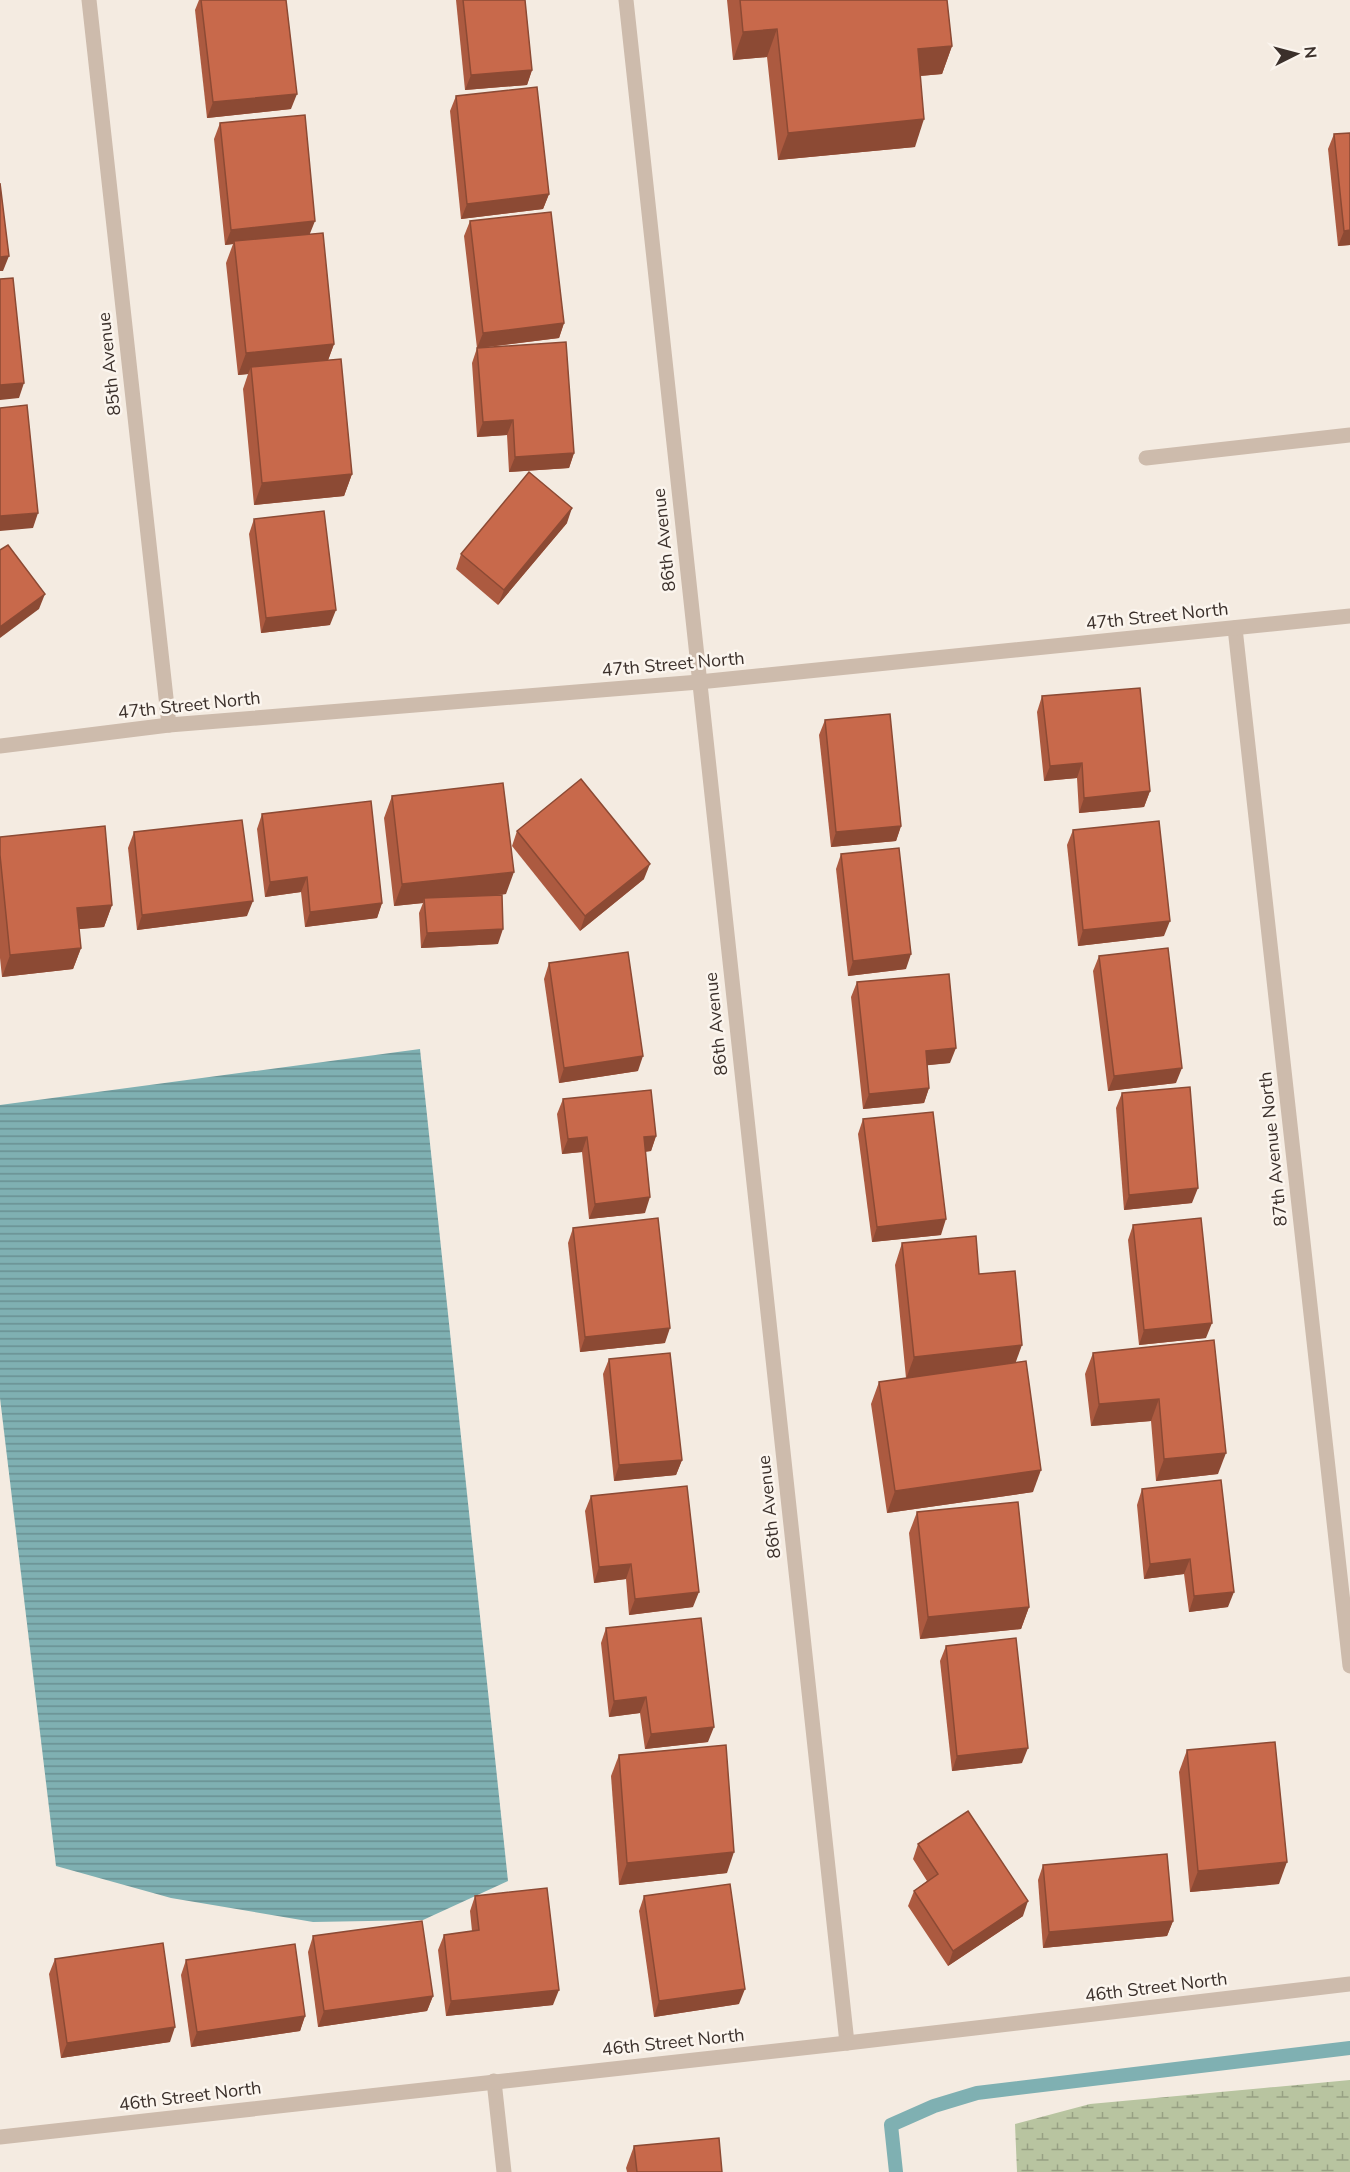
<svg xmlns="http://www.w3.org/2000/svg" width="1350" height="2172" font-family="'Nunito Sans',sans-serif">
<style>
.wetland{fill:url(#wetland-marsh)}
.water{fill:url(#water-rules)}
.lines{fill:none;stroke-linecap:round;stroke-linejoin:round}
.stream{stroke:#7fb0b2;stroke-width:14}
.minor{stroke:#cdbbac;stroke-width:15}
.wall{fill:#ac5a40}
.shaded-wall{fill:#8c4a34}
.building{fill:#c8694b;stroke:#8c4a34;stroke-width:1.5}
.labels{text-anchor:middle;stroke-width:5;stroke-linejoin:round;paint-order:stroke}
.street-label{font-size:18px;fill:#3b302b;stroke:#fbf5ee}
</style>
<defs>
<pattern id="wetland-marsh" width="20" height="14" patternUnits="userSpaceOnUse" patternTransform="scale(1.5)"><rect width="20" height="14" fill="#b8c4a0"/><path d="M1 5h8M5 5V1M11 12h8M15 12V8" fill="none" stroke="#97a083"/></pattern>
<pattern id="water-rules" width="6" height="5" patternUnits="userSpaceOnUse" patternTransform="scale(1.5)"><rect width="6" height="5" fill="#7fb0b2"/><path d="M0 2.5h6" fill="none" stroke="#699091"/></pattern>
</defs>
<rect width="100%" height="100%" fill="#f4ebe1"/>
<polygon class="wetland" points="1350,2080 1350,2172 1017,2172 1015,2124 1090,2104"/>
<polygon class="water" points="420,1049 508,1881 423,1920 313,1922 171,1898 56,1866 0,1398 0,1105"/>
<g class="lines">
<polyline class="stream" points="896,2172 891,2125 934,2106 977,2093 1350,2048"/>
<g class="minor">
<polyline points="89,0 169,725"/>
<polyline points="626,0 847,2043"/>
<polyline points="1146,458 1350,435"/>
<polyline points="1235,628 1350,1666"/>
<polyline points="0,746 169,725 699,682 1350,616"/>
<polyline points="494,2081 504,2172"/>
<polyline points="0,2137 847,2043 1350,1984"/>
</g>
</g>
<g class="wall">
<polygon points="199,0 286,0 291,109 207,118 195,10"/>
<polygon points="456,0 525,0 532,70 527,85 465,90"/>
<polygon points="727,0 947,0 952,46 942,74 920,76 915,147 778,160 767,57 733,60"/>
<polygon points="456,96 549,194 543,209 461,219 450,111"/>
<polygon points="220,123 310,234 334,344 328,360 352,474 344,496 254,505 243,389 248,374 238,375 226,263 233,244 225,245 214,139"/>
<polygon points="1350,133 1350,245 1338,246 1328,149 1334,134"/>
<polygon points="470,221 564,323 559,338 488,347 574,453 569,468 509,472 507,435 477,437 472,363 477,348 464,236"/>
<polygon points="254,519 330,625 261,633 249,534"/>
<polygon points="567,523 498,605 456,569 461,554"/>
<polygon points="1042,696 1150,791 1144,807 1079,813 1077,778 1044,781 1037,712"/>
<polygon points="825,720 901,826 896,841 831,847 819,735"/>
<polygon points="392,796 506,894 489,896 498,944 421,948 419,913 423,903 394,906 384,818"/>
<polygon points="262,814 382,903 377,918 305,927 301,892 265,897 257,829"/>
<polygon points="1073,830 1164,936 1078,946 1067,845"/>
<polygon points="517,831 644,879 580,931 512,846"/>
<polygon points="134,832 247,916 137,930 128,848"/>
<polygon points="0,837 112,905 104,927 79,929 81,948 73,969 2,977 0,958"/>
<polygon points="841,854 906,969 848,976 836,869"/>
<polygon points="1099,956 1176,1083 1108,1091 1093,971"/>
<polygon points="549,963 638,1071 559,1083 544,979"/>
<polygon points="857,982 950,1063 927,1065 929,1088 924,1103 863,1109 851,997"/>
<polygon points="1122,1093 1192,1203 1124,1210 1116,1108"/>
<polygon points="563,1099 656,1136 651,1151 645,1152 645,1213 589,1219 582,1152 562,1154 557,1114"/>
<polygon points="863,1119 941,1235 872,1242 858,1134"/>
<polygon points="1133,1225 1206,1338 1139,1345 1128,1240"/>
<polygon points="573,1228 665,1343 580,1352 568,1243"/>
<polygon points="902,1243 979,1274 1016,1363 1033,1492 887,1513 871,1404 879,1382 906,1378 895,1265"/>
<polygon points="1214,1340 1218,1474 1156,1481 1151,1421 1091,1426 1085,1374 1093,1353"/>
<polygon points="609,1359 682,1460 676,1475 614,1481 603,1374"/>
<polygon points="1142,1489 1228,1607 1189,1612 1184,1574 1144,1579 1137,1505"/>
<polygon points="591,1496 693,1607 629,1615 626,1579 594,1583 585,1511"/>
<polygon points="917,1512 1029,1607 1021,1629 920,1639 909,1533"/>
<polygon points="606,1628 708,1742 645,1749 640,1713 609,1717 601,1643"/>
<polygon points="946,1646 1022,1763 952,1771 940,1661"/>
<polygon points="1187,1750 1279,1884 1190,1892 1179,1772"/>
<polygon points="619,1755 727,1873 619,1885 611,1776"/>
<polygon points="918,1844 1023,1916 948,1966 908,1906 914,1891 927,1881 913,1859"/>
<polygon points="1043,1865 1173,1921 1167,1936 1043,1948 1038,1880"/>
<polygon points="475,1896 553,2005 446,2016 438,1950 444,1935 472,1931 470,1911"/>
<polygon points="644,1896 739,2004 654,2017 639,1911"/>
<polygon points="313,1936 433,1996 427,2011 318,2027 308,1952"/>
<polygon points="55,1959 170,2042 61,2058 49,1974"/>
<polygon points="186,1960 305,2016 300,2031 191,2047 181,1975"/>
<polygon points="634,2146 722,2172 627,2172 626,2168"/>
</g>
<g class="shaded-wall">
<polygon points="777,29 767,57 733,60 743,32"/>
<polygon points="952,46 942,74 908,77 918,49"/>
<polygon points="532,70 527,85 465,90 471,75"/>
<polygon points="297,94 291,109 207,118 213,102"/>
<polygon points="924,119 915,147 778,160 788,133"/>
<polygon points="549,194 543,209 461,219 467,204"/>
<polygon points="315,221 309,236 234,241 233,244 225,245 231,230"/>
<polygon points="1350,230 1350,245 1338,246 1344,231"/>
<polygon points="9,256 3,271 0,271 0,257"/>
<polygon points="564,323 559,338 477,348 483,333"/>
<polygon points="334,344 326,366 251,367 248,374 238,375 246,353"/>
<polygon points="24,383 19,398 0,400 0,385"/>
<polygon points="513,420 507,435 477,437 483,422"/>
<polygon points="574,453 569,468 509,472 515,457"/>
<polygon points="352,474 344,496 254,505 262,483"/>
<polygon points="572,508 567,523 498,605 504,590"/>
<polygon points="38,513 33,528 0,531 0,516"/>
<polygon points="45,594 39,609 0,638 0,627"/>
<polygon points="336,610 330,625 261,633 266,618"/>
<polygon points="1082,763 1077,778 1044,781 1050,766"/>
<polygon points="1150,791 1144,807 1079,813 1084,798"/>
<polygon points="901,826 896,841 831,847 836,832"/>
<polygon points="650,864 644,879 580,931 585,916"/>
<polygon points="514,872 506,894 425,902 424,898 423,903 394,906 402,884"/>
<polygon points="307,877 301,892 265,897 270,882"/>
<polygon points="253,901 247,916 137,930 142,915"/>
<polygon points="382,903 377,918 305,927 310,912"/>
<polygon points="112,905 104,927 69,930 77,908"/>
<polygon points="1170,921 1164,936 1078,946 1083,930"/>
<polygon points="503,929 498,944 421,948 427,933"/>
<polygon points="81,948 73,969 2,977 10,955"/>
<polygon points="911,954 906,969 848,976 853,961"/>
<polygon points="956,1048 950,1063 920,1066 926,1051"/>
<polygon points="643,1056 638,1071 559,1083 564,1068"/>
<polygon points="1182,1068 1176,1083 1108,1091 1114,1076"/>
<polygon points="929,1088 924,1103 863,1109 869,1094"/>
<polygon points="656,1136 651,1151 638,1152 644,1137"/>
<polygon points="587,1137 582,1152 562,1154 568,1139"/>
<polygon points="1198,1188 1192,1203 1124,1210 1129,1195"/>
<polygon points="650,1197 645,1213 589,1219 595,1204"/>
<polygon points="946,1219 941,1235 872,1242 877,1227"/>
<polygon points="1212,1323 1206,1338 1139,1345 1144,1330"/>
<polygon points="670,1328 665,1343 580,1352 585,1337"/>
<polygon points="1022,1345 1014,1367 906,1379 914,1357"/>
<polygon points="1159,1399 1151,1421 1091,1426 1099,1404"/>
<polygon points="1226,1453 1218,1474 1156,1481 1164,1459"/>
<polygon points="682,1460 676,1475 614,1481 619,1465"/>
<polygon points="1041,1470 1033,1492 887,1513 895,1491"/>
<polygon points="1190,1559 1184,1574 1144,1579 1150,1564"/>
<polygon points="631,1564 626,1579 594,1583 599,1567"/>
<polygon points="699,1592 693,1607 629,1615 635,1599"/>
<polygon points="1234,1592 1228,1607 1189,1612 1194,1596"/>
<polygon points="1029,1607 1021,1629 920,1639 928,1617"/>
<polygon points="646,1697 640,1713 609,1717 614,1701"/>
<polygon points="714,1727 708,1742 645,1749 651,1734"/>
<polygon points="1028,1748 1022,1763 952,1771 957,1756"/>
<polygon points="734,1852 727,1873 619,1885 627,1863"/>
<polygon points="1287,1862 1279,1884 1190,1892 1198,1871"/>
<polygon points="1028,1901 1023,1916 948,1966 953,1951"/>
<polygon points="1173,1921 1167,1936 1043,1948 1049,1932"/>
<polygon points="745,1989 739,2004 654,2017 659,2001"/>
<polygon points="559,1990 553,2005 446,2016 451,2001"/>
<polygon points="433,1996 427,2011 318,2027 324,2011"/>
<polygon points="305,2016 300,2031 191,2047 197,2032"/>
<polygon points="175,2027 170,2042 61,2058 67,2043"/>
</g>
<g class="building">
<polygon points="201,0 286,0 297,94 213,102"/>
<polygon points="463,0 525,0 532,70 471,75"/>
<polygon points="740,0 947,0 952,46 918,49 924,119 788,133 777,29 743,32"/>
<polygon points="537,87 549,194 467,204 456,96"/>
<polygon points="305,115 315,221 231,230 220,123"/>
<polygon points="1350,133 1350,230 1344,231 1334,134"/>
<polygon points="0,183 9,256 0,257"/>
<polygon points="551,212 564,323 483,333 470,221"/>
<polygon points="323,233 334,344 246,353 234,241"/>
<polygon points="13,278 24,383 0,385 0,279"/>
<polygon points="566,342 574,453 515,457 513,420 483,422 477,348"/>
<polygon points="341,359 352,474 262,483 251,367"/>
<polygon points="27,405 38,513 0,516 0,408"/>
<polygon points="529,472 572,508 504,590 461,554"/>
<polygon points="324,511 336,610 266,618 254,519"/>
<polygon points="8,545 45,594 0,627 0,550"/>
<polygon points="1140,688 1150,791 1084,798 1082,763 1050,766 1042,696"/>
<polygon points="890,714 901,826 836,832 825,720"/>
<polygon points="581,779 650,864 585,916 517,831"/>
<polygon points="503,783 514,872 402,884 392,796"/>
<polygon points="371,801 382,903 310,912 307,877 270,882 262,814"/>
<polygon points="242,820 253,901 142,915 134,832"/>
<polygon points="1159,821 1170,921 1083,930 1073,830"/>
<polygon points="105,826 112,905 77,908 81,948 10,955 0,855 0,837"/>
<polygon points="899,848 911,954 853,961 841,854"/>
<polygon points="502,895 503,929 427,933 424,898"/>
<polygon points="1168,948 1182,1068 1114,1076 1099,956"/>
<polygon points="628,952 643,1056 564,1068 549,963"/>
<polygon points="949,974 956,1048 926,1051 929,1088 869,1094 857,982"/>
<polygon points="1190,1087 1198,1188 1129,1195 1122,1093"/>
<polygon points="651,1090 656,1136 644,1137 650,1197 595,1204 587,1137 568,1139 563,1099"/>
<polygon points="933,1112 946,1219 877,1227 863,1119"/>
<polygon points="658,1218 670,1328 585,1337 573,1228"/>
<polygon points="1201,1218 1212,1323 1144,1330 1133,1225"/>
<polygon points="976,1236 979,1274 1015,1271 1022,1345 914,1357 902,1243"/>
<polygon points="1214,1340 1226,1453 1164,1459 1159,1399 1099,1404 1093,1353"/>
<polygon points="670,1353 682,1460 619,1465 609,1359"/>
<polygon points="1026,1361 1041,1470 895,1491 879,1382"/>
<polygon points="1221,1480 1234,1592 1194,1596 1190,1559 1150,1564 1142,1489"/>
<polygon points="687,1486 699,1592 635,1599 631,1564 599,1567 591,1496"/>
<polygon points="1018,1502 1029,1607 928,1617 917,1512"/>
<polygon points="701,1618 714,1727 651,1734 646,1697 614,1701 606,1628"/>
<polygon points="1016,1638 1028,1748 957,1756 946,1646"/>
<polygon points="1275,1742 1287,1862 1198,1871 1187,1750"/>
<polygon points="726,1745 734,1852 627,1863 619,1755"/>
<polygon points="968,1811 1028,1901 953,1951 914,1891 938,1874 918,1844"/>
<polygon points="1167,1854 1173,1921 1049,1932 1043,1865"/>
<polygon points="730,1884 745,1989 659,2001 644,1896"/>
<polygon points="547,1888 559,1990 451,2001 444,1935 479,1930 475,1896"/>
<polygon points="422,1921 433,1996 324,2011 313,1936"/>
<polygon points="163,1943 175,2027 67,2043 55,1959"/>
<polygon points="295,1944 305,2016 197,2032 186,1960"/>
<polygon points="719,2138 722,2172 637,2172 634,2146"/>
</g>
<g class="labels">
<g class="street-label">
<text transform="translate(109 364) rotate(-96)" y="6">85th Avenue</text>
<text transform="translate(664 540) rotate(-96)" y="6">86th Avenue</text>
<text transform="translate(1157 616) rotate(-6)" y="6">47th Street North</text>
<text transform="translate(673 664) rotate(-5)" y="6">47th Street North</text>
<text transform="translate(189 705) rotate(-6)" y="6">47th Street North</text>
<text transform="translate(716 1024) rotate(-96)" y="6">86th Avenue</text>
<text transform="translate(1273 1149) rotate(-96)" y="6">87th Avenue North</text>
<text transform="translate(769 1507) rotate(-96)" y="6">86th Avenue</text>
<text transform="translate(1156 1987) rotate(-7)" y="6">46th Street North</text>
<text transform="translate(673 2042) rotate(-6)" y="6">46th Street North</text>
<text transform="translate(190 2096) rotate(-7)" y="6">46th Street North</text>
</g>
</g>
<g transform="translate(1296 54) rotate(84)" stroke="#fbf5ee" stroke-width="4.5" paint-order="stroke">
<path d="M0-4.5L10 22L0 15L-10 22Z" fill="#3b302b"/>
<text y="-9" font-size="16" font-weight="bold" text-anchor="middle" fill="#3b302b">N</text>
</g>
</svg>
